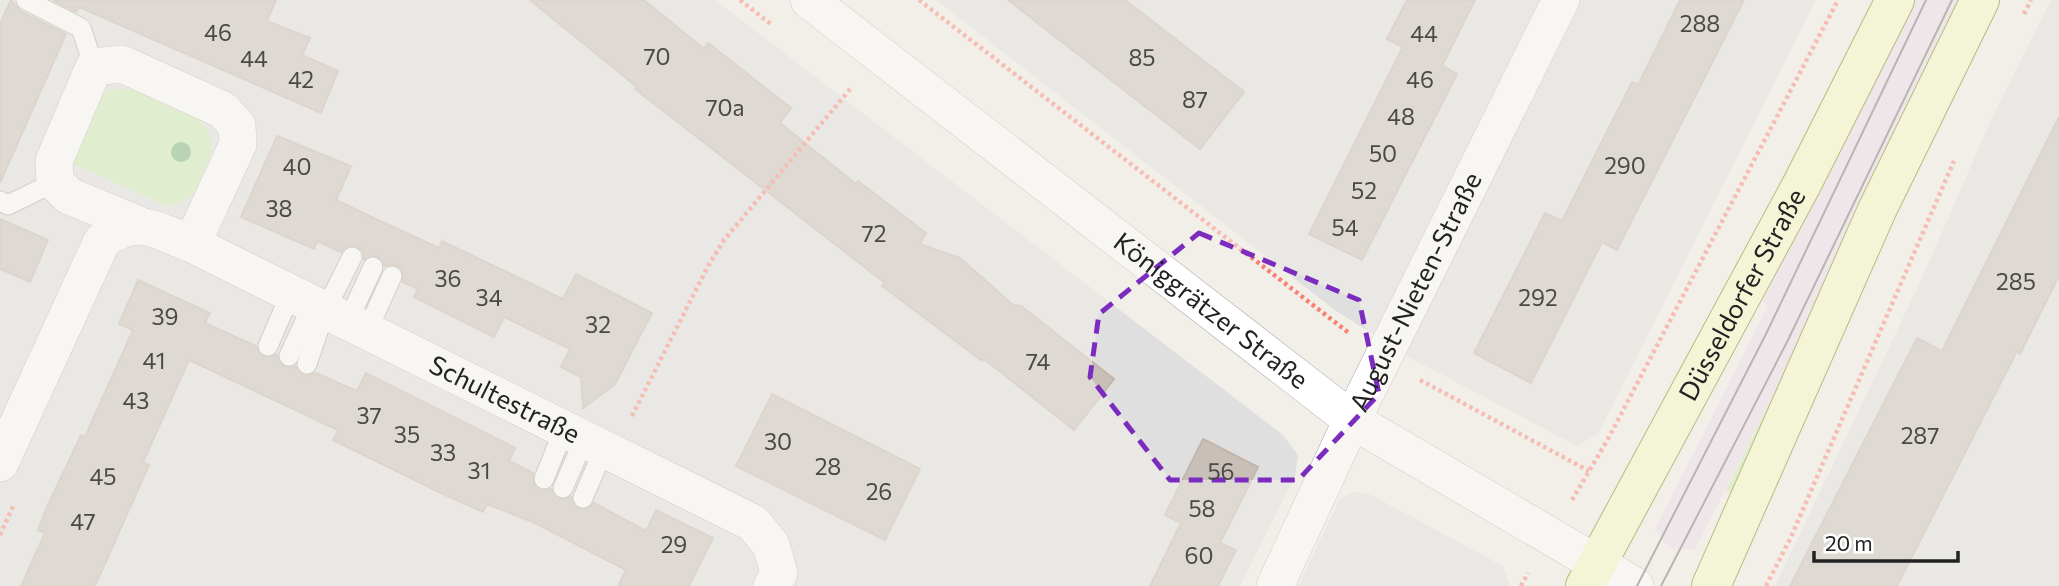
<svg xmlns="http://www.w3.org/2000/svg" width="2059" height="586" font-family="Commissioner,sans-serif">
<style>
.residential{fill:#e0dfdf}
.industrial{fill:#ebdbe8}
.grass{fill:#cdebb0}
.building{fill:#c7bfb8;stroke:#c4b6ab;stroke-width:2}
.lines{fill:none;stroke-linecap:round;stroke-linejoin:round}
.service-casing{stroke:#a9a9a9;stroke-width:21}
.minor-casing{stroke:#a9a9a9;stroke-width:38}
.secondary-casing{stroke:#707d05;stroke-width:40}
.path{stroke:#fa8072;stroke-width:4.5;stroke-dasharray:3.5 3.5;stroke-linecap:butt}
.service{stroke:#fff;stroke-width:19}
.minor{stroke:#fff;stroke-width:37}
.secondary{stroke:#f7fabf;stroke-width:38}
.tram{stroke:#707070;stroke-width:2}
.tree{fill:#74b475}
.marked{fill:none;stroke:#7b2cbf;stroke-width:5;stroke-dasharray:14 9;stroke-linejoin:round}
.labels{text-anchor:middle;stroke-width:5;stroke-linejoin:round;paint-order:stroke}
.number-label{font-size:23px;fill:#4b4948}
.street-label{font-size:26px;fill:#222;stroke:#fff}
</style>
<rect width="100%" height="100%" fill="#f2efe9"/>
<g class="residential">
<polygon points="0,0 715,0 1283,435 1298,455 1295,476 1240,586 0,586"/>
<polygon points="936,0 1816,0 1598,434 1577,446 1418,362 1336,311"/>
<polygon points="2051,0 2059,0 2059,586 1775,586 1922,278 1991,120"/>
<polygon points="1354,492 1371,495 1503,566 1510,586 1298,586 1340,499"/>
</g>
<polygon class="industrial" points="1910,0 1965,0 1799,345 1695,549 1672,549 1665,544 1655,529 1768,306 1762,302 1784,252"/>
<g class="grass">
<path d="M133,88c25,11 86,26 78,63 -2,9 -7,18 -10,26 -7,19 -14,25 -34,29l-98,-44 25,-57 15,-15z"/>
<polygon points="1799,344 1737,496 1726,490"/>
</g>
<g class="building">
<polygon points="11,0 20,11 66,34 0,183 0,24"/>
<polygon points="53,0 276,0 267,21 310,38 302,55 338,71 321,113 79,7 76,12"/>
<polygon points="530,0 644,0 704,49 708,43 791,108 780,123 856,184 858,181 926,233 920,244 960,258 1013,305 1021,306 1114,379 1074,430 984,359 982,361 882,286 885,283 635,89 637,87"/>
<polygon points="1008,0 1125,0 1244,92 1200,149"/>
<polygon points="1407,0 1475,0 1442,66 1457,74 1362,260 1309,234 1403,47 1387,39"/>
<polygon points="1680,0 1744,0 1617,250 1602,242 1531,383 1474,353 1545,213 1562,221 1632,82 1638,85"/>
<polygon points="2059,117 2059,276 2020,354 2017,351 1897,586 1790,586 1917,338 1942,351"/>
<polygon points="277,136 351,166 336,200 380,221 439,248 442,241 563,299 576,274 652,313 615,384 583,408 581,377 561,367 570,349 504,317 494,337 414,297 418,289 403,282 402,268 391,264 385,266 377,256 364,260 363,251 357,246 346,246 341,252 317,241 314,249 241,217"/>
<polygon points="0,219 48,240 30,282 0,269"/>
<polygon points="138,280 210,313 205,323 256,346 263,357 277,355 285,367 295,366 304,376 316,373 357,391 366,373 515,448 509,461 533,473 535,487 540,491 551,489 559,499 571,497 578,509 585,510 594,503 646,531 656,510 713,538 689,586 618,586 626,570 535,523 487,504 483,512 443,494 333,440 338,430 189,360 143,462 149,465 95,586 21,586 45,533 38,530 47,507 81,435 85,437 133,330 119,324"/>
<polygon points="772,394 920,469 885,540 736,466"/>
<polygon points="1203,439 1258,467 1220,543 1236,550 1218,586 1150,586 1181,523 1165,515"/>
</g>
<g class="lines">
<defs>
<g id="service">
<polyline points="26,0 81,28 94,67"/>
<polyline points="0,201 8,205 55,182"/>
<polyline points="348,321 373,267"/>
<polyline points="367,331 392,276"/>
<polyline points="268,346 291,293"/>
<polyline points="289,356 313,304"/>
<polyline points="307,364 325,311 352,257"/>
<polyline points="544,479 564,429"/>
<polyline points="563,488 584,440"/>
<polyline points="583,498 604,449"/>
</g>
<g id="minor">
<path id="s1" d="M809,0l543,420 283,166"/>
<polyline points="137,224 69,196 55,182 54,161 94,67 122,64 223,110 237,126 238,144 192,244"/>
<path id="s2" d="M0,463l102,-222c36,-27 52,-11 90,3l561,279 18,22 8,28 -7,13"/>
<path id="s3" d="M1275,586l77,-166 209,-420"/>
</g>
<g id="secondary">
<path id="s4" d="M1585,586l217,-402 93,-184"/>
<polyline points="1711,586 1877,210 1980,0"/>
</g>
</defs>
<use href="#service" class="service-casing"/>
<use href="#minor" class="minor-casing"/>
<use href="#secondary" class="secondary-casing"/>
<g class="path">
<polyline points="740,0 772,25"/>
<polyline points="919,0 1349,333"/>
<polyline points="2024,14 2031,0"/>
<polyline points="1420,380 1589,471"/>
<polyline points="632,416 708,266 724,240 851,88"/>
<polyline points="1572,500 1608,439 1838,0"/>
<polyline points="0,535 14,504"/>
<polyline points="1521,586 1528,573"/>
<polyline points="1766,586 1791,537 1954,161"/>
</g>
<use href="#service" class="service"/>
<use href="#minor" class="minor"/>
<use href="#secondary" class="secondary"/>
<g class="tram">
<polyline points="1637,586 1766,334 1926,0"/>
<polyline points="1661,586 1787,342 1952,0"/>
</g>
</g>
<circle class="tree" cx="181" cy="152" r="10"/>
<path d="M0 0H2059V586H0ZM1199,233l160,67 20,94 -81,86h-128l-80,-103 9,-63z" fill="#f2efe9" fill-opacity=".55" fill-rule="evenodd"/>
<path class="marked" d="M1199,233l160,67 20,94 -81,86h-128l-80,-103 9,-63z"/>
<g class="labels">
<g class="number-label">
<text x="1700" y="32">288</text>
<text x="218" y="41">46</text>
<text x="1424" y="42">44</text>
<text x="657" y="65">70</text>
<text x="1142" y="66">85</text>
<text x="254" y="67">44</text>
<text x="301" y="88">42</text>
<text x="1420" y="88">46</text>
<text x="1195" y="108">87</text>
<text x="725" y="116">70a</text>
<text x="1401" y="125">48</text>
<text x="1383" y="162">50</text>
<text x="1625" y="174">290</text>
<text x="297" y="175">40</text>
<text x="1364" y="199">52</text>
<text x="279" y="217">38</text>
<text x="1345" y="236">54</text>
<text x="874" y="242">72</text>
<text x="448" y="287">36</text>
<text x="2016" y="290">285</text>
<text x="489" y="306">34</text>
<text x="1538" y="306">292</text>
<text x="165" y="325">39</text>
<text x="598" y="333">32</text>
<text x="154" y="369">41</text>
<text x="1038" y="370">74</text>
<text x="136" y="409">43</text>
<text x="369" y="424">37</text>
<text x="407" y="443">35</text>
<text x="1920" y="444">287</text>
<text x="778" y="450">30</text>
<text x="443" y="461">33</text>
<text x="828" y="475">28</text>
<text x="479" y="479">31</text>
<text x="1221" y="480">56</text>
<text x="103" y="485">45</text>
<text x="879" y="500">26</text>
<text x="1202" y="517">58</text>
<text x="83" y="530">47</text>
<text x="674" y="553">29</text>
<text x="1199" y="564">60</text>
</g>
<g class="street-label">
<text dy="9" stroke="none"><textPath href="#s3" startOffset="326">August-Nieten-Straße</textPath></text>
<text dy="9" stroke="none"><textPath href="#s4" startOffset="331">Düsseldorfer Straße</textPath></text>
<text dy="9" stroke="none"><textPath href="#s1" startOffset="508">Königgrätzer Straße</textPath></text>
<text dy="9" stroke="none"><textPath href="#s2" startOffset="690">Schultestraße</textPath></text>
</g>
</g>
<path d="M1814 551v10h144v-10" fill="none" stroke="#222222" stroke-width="3.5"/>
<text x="1825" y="551" font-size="21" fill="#222222" stroke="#ffffff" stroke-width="5" paint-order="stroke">20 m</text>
</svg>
